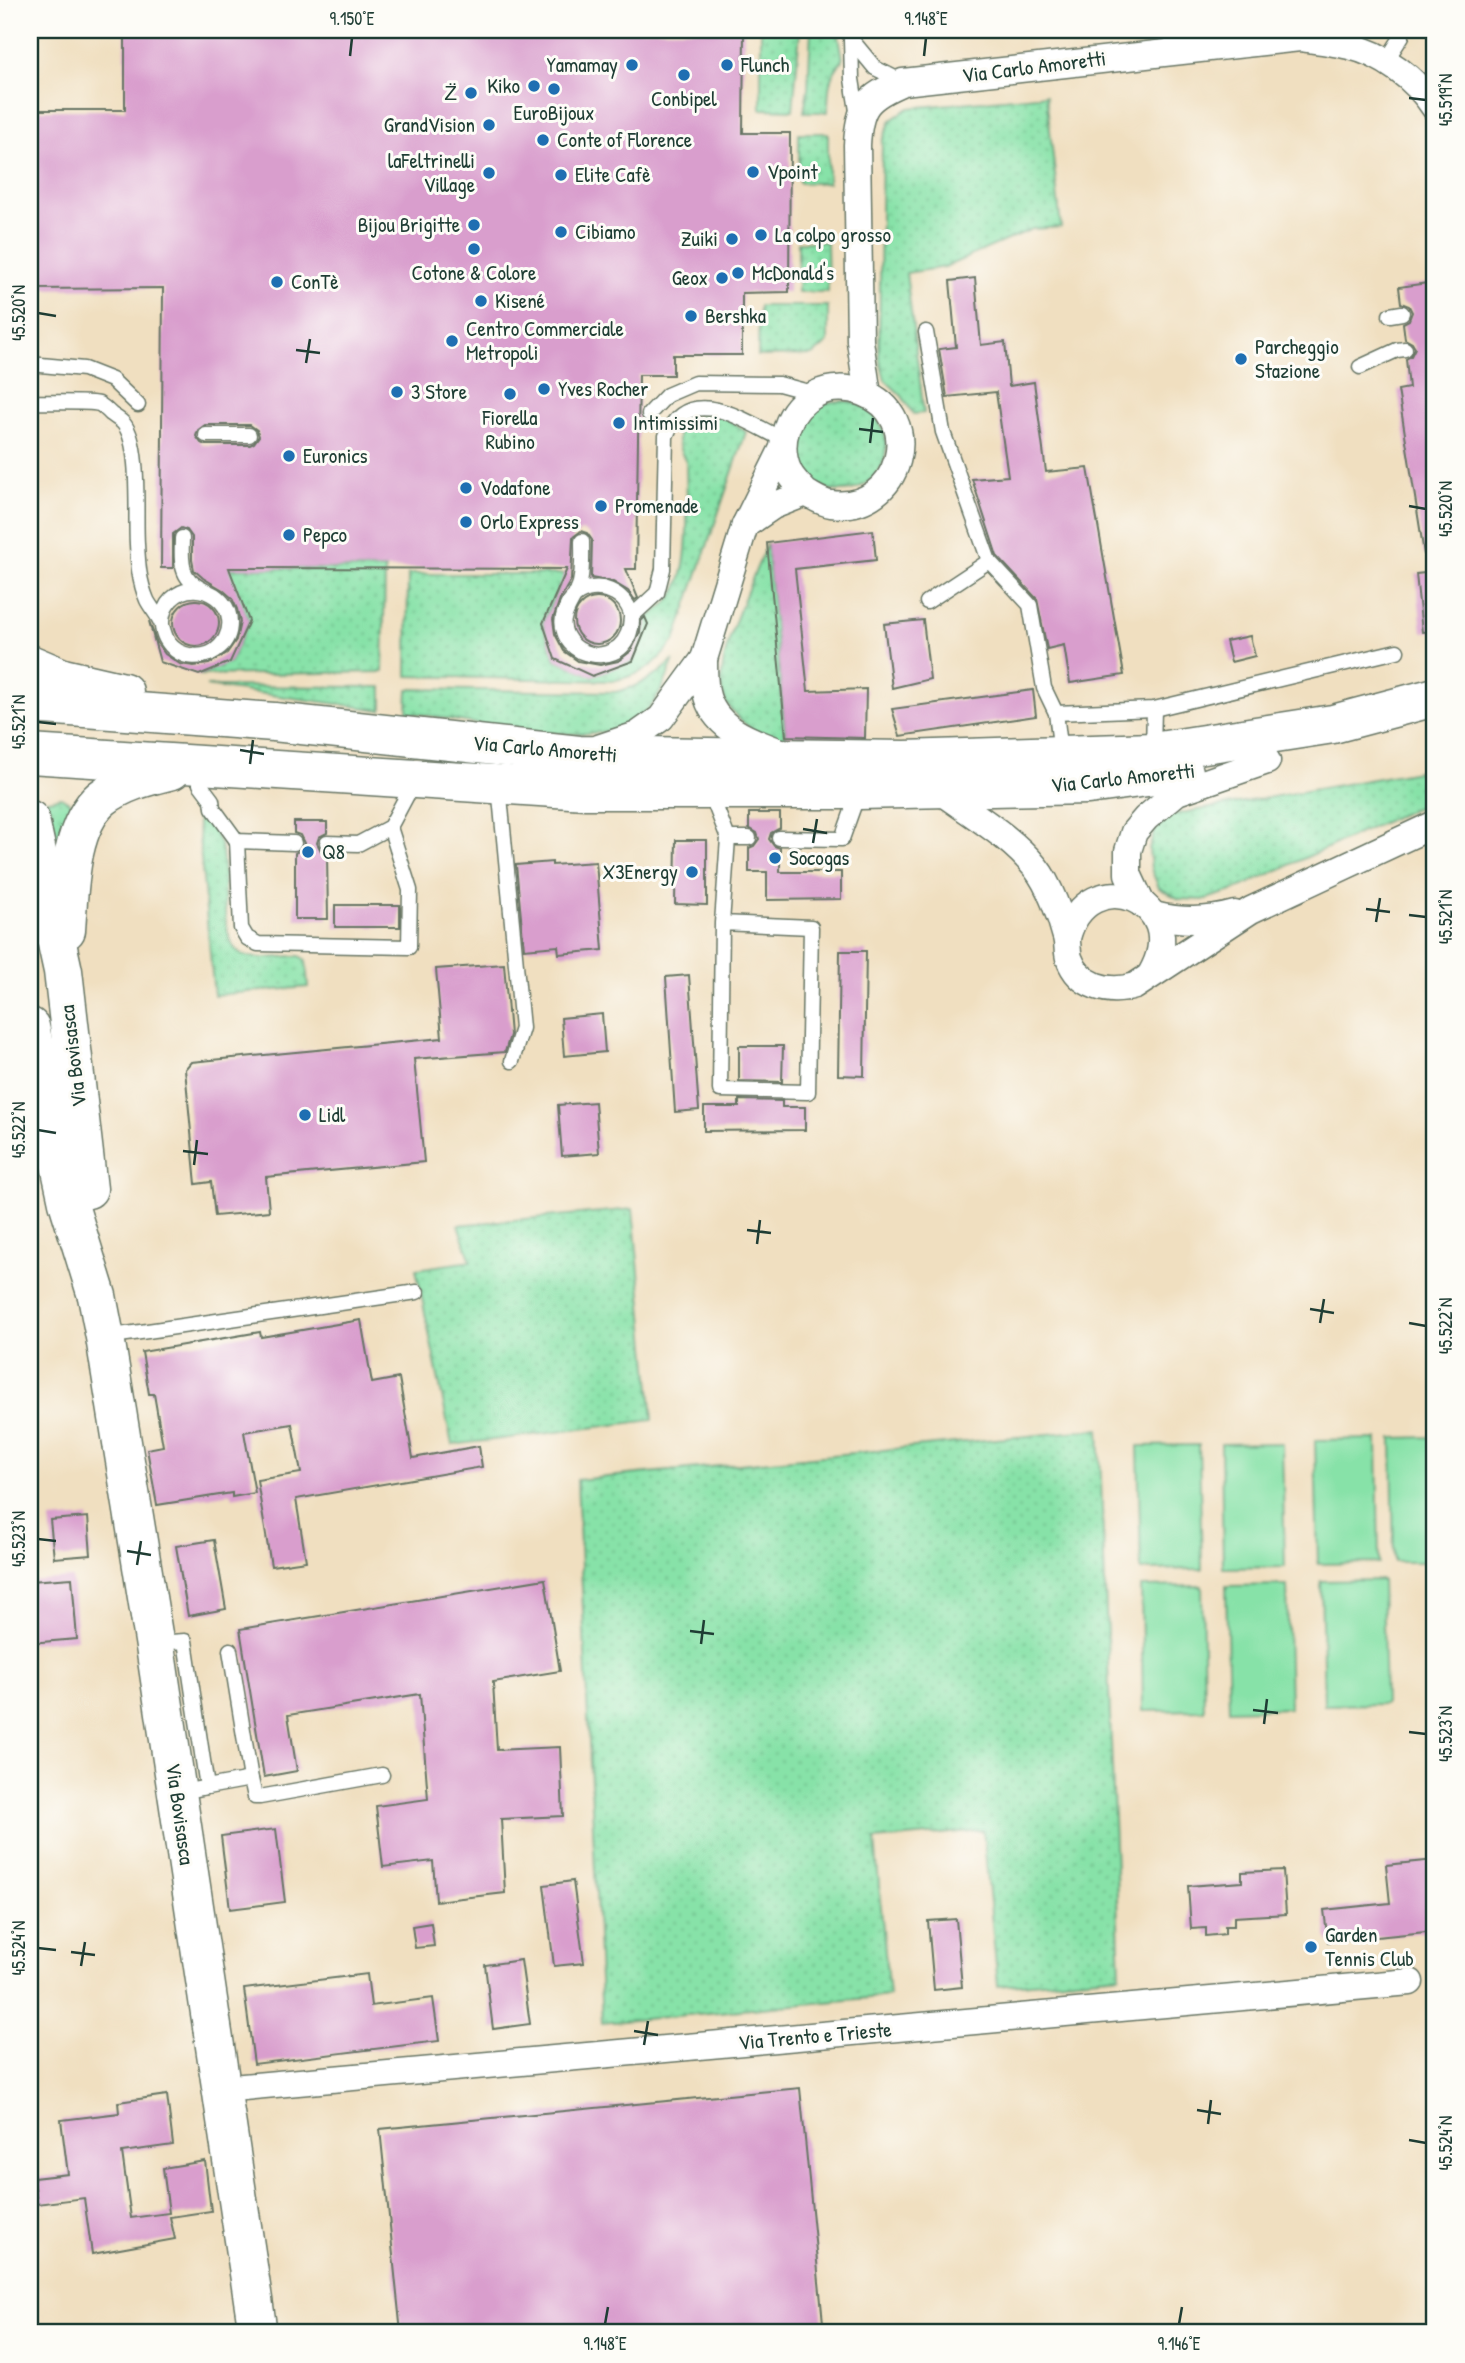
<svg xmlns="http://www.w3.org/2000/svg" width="1465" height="2363" font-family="'Patrick Hand',sans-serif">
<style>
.grass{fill:url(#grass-dots);stroke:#53906e;stroke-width:2}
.garden{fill:#87e2a8;stroke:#53906e;stroke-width:2}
.building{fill:#d99ecd;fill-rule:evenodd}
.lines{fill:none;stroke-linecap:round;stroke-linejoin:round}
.lane-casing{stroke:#687665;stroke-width:17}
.street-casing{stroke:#687665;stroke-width:29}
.secondary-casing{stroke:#687665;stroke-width:41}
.lane{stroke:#fff;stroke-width:14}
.street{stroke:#fff;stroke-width:26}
.secondary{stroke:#fff;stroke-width:38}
.ticks{fill:none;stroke:#1f3d34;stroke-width:2.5}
.poi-dot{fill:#1f6fb2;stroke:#fdfcf7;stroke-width:2.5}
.labels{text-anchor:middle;stroke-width:6;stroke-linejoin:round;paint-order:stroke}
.poi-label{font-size:21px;fill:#1f3d34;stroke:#fdfcf7;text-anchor:start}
.street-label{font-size:21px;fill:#1f3d34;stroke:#fdfcf7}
.neatline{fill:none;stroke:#1f3d34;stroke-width:2.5}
.ticks-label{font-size:18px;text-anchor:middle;fill:#1f3d34}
</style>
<defs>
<pattern id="grass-dots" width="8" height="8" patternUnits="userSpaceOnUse" patternTransform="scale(1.75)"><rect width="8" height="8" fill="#87e2a8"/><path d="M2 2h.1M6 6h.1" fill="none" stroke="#74c391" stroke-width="1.8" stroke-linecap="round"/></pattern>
</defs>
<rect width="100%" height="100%" fill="#fdfcf7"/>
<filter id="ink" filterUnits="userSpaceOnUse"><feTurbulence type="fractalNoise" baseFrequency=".0143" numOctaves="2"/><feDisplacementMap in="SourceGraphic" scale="14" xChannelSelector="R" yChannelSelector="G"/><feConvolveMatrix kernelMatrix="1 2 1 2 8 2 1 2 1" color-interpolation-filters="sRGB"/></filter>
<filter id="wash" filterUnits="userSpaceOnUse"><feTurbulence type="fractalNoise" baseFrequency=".00686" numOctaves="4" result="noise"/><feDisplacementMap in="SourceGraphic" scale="28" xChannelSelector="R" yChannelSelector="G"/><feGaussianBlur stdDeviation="1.57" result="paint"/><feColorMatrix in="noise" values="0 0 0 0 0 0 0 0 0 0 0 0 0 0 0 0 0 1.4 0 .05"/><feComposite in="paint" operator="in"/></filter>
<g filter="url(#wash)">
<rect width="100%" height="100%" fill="#f0dfc0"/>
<g class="grass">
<polygon points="761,30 800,30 793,110 761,109"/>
<path d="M811,30h27l5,30c-15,16 -15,31 -15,52h-24l4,-24z"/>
<polygon points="1046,95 1061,227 1032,229 945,267 906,273 924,413 913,414 902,396 885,380 879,357 882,142 891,120 909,108"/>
<rect x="799" y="133" width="29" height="50"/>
<polygon points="798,242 827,242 828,292 798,292"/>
<polygon points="759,306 828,306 828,342 813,355 758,356"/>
<circle cx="841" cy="446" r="45"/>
<path d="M710,414l16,3 20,15 -71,208c-20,26 -30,34 -63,41l-205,-5 1,-102h161v16l-10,-4 -16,37 12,36 37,17 41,-15 15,-37 -2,-5c12,-9 25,-17 31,-31 15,-30 9,-92 9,-127 -17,-27 -7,-43 24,-47z"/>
<path d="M767,543l19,197c-17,-2 -30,-6 -43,-18 -9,-8 -19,-19 -21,-31 -6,-37 31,-112 45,-148z"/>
<polygon points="226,568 385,569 383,672 199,675 230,662 249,621"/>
<path d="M674,660c-9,24 -18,47 -40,61 -45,30 -174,-1 -227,-9l1,-23 207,3c24,-5 41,-15 59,-32z"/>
<polygon points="206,686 382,687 382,710"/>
<polygon points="1435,768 1435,799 1232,891 1203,900 1179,899 1159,888 1151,869 1149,849 1155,830 1171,815"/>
<polygon points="61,797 85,812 62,862 44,801"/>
<path d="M196,805c8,13 22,29 25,43 7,25 -4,91 19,105 16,10 42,2 60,3l6,5 2,26 -94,8z"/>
<polygon points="633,1209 653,1420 452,1445 416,1269 471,1261 458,1225"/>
<polygon points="1099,1429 1120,1975 998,1986 983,1830 875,1840 889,1996 602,2023 577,1480"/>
</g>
<g class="garden">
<polygon points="1435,1437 1435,1562 1394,1562 1392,1438"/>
<polygon points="1377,1439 1379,1563 1318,1564 1315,1440"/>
<polygon points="1282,1443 1285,1567 1223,1568 1221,1444"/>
<polygon points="1199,1445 1202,1569 1141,1570 1138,1446"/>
<polygon points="1382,1580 1385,1704 1324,1705 1321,1581"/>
<polygon points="1287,1585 1290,1708 1229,1710 1226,1586"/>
<polygon points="1202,1586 1204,1710 1143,1711 1141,1587"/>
</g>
<g id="blocks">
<g class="building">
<path d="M125,30h619l-1,103h47l-1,159 -47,1v62h-69v20h-34l-3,194h-10l12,29 -3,2 -7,-9 -15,-9 -22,-4 1,-38 -5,-7 -6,-2 -8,6 -2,43 -11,19 -7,20 2,15 9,17 14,10 22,4 18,-4 13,-10 9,-19 1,-11 4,-4 3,7 -15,37 -41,15 -37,-17 -12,-36 24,-54 -338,-1 20,53 -19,41 -31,13 -39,-13 -11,-41 8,22 8,11 15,10 14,2 15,-2 18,-11 9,-13 4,-18 -3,-13 -5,-11 -9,-8 -20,-12 -9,-8 -2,-10v-23l-5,-7 -6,-2 -8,6v34h-12l2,-280 -133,1v-179h95zM205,425h45l7,5 2,6 -5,7 -4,2h-45l-4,-2 -5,-7 2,-6z"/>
<polygon points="975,278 981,345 1005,342 1009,386 1034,382 1046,472 1088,468 1124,675 1070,683 1064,645 1047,649 1037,599 997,556 972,479 1008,476 996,392 947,397 939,349 956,347 950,281"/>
<polygon points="1435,282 1435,553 1424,554 1398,390 1409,388 1406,359 1411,356 1415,348 1412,343 1405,339 1403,323 1409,320 1412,312 1409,306 1401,303 1399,287"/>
<polygon points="873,530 876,560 795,569 808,691 866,689 865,738 786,736 767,543"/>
<polygon points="1435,572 1435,631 1422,632 1416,574"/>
<circle cx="597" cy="621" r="23"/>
<circle cx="196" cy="623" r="23"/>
<polygon points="923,620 930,679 892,688 884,624"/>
<polygon points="1250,636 1255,656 1231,662 1226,641"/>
<polygon points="1033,690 1036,716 900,736 892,709"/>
<polygon points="749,813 780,813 780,828 771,833 769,839 774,846 780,848 780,872 841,872 841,899 767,900 767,872 749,872 749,848 754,846 759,839 757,833 749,828"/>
<polygon points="294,822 327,822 327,833 319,837 317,843 321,851 327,853 328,919 295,919 295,853 302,849 304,843 300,835 294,833"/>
<polygon points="676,840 707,840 707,905 675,904"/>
<polygon points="552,862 552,865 596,862 603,950 559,954 558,946 524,949 516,865"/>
<rect x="335" y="905" width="65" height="22"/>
<polygon points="840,951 866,951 864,1076 838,1075"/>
<polygon points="504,964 510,1035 505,1052 414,1059 424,1162 266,1177 269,1211 215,1216 211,1182 196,1184 185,1069 191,1062 442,1038 436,969"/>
<polygon points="689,975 699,1110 675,1112 666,977"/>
<polygon points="602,1014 605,1052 564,1056 561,1018"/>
<polygon points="739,1046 783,1046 782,1082 739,1081"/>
<polygon points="739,1100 782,1101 782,1107 805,1107 805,1130 704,1131 704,1107 739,1107"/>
<polygon points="595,1102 599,1153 562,1156 558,1105"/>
<polygon points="361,1320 372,1383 399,1378 413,1458 479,1446 482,1467 296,1499 306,1561 271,1566 257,1480 301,1473 292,1424 244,1432 255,1493 232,1497 232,1493 157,1505 147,1449 163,1446 154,1394 149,1394 142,1352 260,1332 261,1337"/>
<polygon points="88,1517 91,1555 54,1558 50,1520"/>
<polygon points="214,1540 226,1609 188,1616 176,1546"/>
<polygon points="72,1578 77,1639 30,1643 30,1581"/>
<polygon points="545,1579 560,1671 493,1682 497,1750 560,1747 563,1816 501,1819 505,1893 436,1901 433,1861 383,1867 376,1806 428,1799 420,1694 288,1715 297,1771 264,1777 240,1629"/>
<polygon points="276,1829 285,1902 230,1909 221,1836"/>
<polygon points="1435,1860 1435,1931 1328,1942 1324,1910 1390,1903 1386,1865"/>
<polygon points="1283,1870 1286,1914 1234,1917 1234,1926 1225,1926 1225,1934 1206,1936 1206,1928 1191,1929 1188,1886 1242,1882 1242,1872"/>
<polygon points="573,1881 584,1963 554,1966 544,1885"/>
<polygon points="956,1919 962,1987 934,1990 928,1921"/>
<polygon points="431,1923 434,1946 415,1948 412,1926"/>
<polygon points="521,1960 530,2024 493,2029 485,1965"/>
<polygon points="367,1974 371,2006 433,1998 439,2041 254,2064 244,1989"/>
<polygon points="800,2088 824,2333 401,2333 380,2129"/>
<polygon points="167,2095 173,2145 122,2152 131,2218 169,2213 163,2168 205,2161 211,2211 170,2217 175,2239 92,2254 84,2198 37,2204 34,2178 68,2174 61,2120 119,2113 118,2102"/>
</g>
</g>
</g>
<g filter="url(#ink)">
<use href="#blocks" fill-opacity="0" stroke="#687665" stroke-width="2"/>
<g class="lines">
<defs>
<g id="lane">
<polyline points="851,39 852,79 858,117"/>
<polyline points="851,39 875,68 903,82"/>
<polyline points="1386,61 1402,36 1401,30"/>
<polyline points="1390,315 1402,313"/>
<polyline points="926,332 943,432 989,561 1030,605 1044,688 1056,713 1061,753"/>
<polyline points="30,364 84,369 112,380 138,405"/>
<polyline points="1360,367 1397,350 1405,349"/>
<path d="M30,402c14,1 58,-1 69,2 4,2 9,7 12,10 4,3 10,6 13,10 17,22 11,90 13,120 1,20 2,37 10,56 4,8 11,15 14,23 4,10 4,19 14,27 23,18 58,-2 54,-31 -4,-37 -58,-40 -66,-4 -9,37 42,57 61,26 22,-34 -26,-69 -53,-41 -6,7 -10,16 -9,24 2,43 68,42 68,-1 0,-32 -33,-28 -44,-48 -6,-11 -4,-26 -4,-37"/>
<polyline points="649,414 667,395 695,383 779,384 816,394"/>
<polyline points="206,435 249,435"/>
<path d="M582,541c0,14 1,28 -2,42 -6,21 -27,36 -10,58 27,35 81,-4 55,-39 -8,-10 -21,-16 -33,-14 -9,1 -17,7 -22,14 -33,45 52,80 61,25 7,-43 -60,-54 -67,-11 -9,46 65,57 67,1l26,-24 6,-24 3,-133c23,-56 82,-13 118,4"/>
<polyline points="927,602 989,561"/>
<polyline points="1056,713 1154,709 1397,651"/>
<polyline points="1153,749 1154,709"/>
<polyline points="198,766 200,784 212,800 213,808 237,841 294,843"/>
<polyline points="499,786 522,1028 512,1061"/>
<polyline points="710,792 728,838 749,838"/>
<polyline points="779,838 842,839 858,794"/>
<polyline points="237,841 241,928 247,938 258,944 409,947 410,890 390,827"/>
<polyline points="327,843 358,844 390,827 414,782"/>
<polyline points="722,923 811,927 808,1092 720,1090 722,923 728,838"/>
<polyline points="106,1337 417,1292"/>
<polyline points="156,1643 185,1641 207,1787 178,1793"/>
<polyline points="251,1779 255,1797 260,1797 382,1775"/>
<polyline points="207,1787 251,1779 230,1650"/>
</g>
<g id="street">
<path d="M868,395l-8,-54 -3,-196c2,-39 10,-48 46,-63l397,-44c16,2 33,4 49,8 34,8 67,33 86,62"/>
<path d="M745,525l28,-19 33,-13c8,4 16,10 25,11 71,9 95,-89 32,-111 -15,-6 -33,-6 -47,1 -29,14 -40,50 -27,78 4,8 12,15 17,21"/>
<path d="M704,659c0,11 0,23 2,33 7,36 43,48 72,59"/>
<polyline points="598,748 637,735 661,718 704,659 745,525 783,448"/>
<path d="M936,788c33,25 74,47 100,80 13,16 25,49 30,69 2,7 1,14 3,21 10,29 40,36 66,28l116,-76 184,-86"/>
<polyline points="1142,904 1128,874 1128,851 1134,832 1146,818 1177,792 1267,761"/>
<path d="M1154,915c28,7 53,7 81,-1"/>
<path d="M1067,938c20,-79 127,-38 84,36"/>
<polyline points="221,2089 1410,1982"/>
</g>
<g id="secondary">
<polyline points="30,664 63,678 124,692"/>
<polyline points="30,704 274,722 579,755 905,760 1153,752 1333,724 1435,697"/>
<polyline points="30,754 586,790 860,790 1088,785 1184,772"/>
<polyline points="30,820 63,971 88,1189"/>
<path d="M66,930c3,-40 3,-104 36,-132 20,-16 46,-22 70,-28"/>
<polyline points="30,1027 68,1202 97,1296 105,1337 156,1653 258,2333"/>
</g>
</defs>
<use href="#lane" class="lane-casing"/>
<use href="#street" class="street-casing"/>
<use href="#secondary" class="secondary-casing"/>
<use href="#lane" class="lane"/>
<use href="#street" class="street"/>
<use href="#secondary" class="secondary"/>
</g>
</g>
<path class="ticks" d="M350,56l2,-18M924,56l2,-18M1409,98l17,2M38,313l18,3M296,350l24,3M306,363l4,-24M859,429l24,3M870,443l3,-25M1409,506l17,3M38,722l18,2M240,750l24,4M250,764l3,-24M803,829l24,4M813,843l4,-24M1366,909l24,3M1409,915l17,2M1376,922l4,-24M38,1130l18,3M183,1151l25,3M194,1165l3,-25M747,1230l24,3M757,1244l3,-24M1310,1309l24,4M1320,1323l4,-24M1409,1323l17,3M38,1539l18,2M127,1551l24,4M137,1565l4,-24M690,1631l24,3M701,1644l3,-24M1253,1710l25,3M1264,1724l3,-25M1409,1732l17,2M38,1948l18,2M71,1952l24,3M81,1966l4,-24M634,2031l24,4M644,2045l4,-24M1197,2110l24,4M1208,2124l3,-24M1409,2140l17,3M605,2324l3,-17M1179,2324l3,-17"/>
<g class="poi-dot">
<circle cx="632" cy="65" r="7"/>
<circle cx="727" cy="65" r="7"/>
<circle cx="684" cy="75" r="7"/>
<circle cx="534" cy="86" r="7"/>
<circle cx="554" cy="89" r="7"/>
<circle cx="471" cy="93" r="7"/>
<circle cx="489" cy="125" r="7"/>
<circle cx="543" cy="140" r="7"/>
<circle cx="753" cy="172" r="7"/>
<circle cx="489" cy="173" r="7"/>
<circle cx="561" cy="175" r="7"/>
<circle cx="474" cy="225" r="7"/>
<circle cx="561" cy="232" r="7"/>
<circle cx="761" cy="235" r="7"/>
<circle cx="732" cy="239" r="7"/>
<circle cx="474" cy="249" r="7"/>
<circle cx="738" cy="273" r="7"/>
<circle cx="722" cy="278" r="7"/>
<circle cx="277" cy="282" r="7"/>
<circle cx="481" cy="301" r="7"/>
<circle cx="691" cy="316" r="7"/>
<circle cx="452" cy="341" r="7"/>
<circle cx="1241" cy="359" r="7"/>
<circle cx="544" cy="389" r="7"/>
<circle cx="397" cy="392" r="7"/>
<circle cx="510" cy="394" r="7"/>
<circle cx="619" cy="423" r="7"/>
<circle cx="289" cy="456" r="7"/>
<circle cx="466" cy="488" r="7"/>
<circle cx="601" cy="506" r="7"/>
<circle cx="466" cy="522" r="7"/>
<circle cx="289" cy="535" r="7"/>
<circle cx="308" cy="852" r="7"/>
<circle cx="775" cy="858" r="7"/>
<circle cx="692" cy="872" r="7"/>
<circle cx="305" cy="1115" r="7"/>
<circle cx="1311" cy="1947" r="7"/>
</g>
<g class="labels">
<g class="poi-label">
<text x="618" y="72" text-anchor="end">Yamamay</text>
<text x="741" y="72">Flunch</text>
<text x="520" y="93" text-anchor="end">Kiko</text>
<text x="457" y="100" text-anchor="end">Z̈</text>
<text x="684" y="106" text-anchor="middle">Conbipel</text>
<text x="554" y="120" text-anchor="middle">EuroBijoux</text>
<text x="475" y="132" text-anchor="end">GrandVision</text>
<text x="557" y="147">Conte of Florence</text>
<text x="475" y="168" text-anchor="end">laFeltrinelli<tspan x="475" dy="24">Village</tspan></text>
<text x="767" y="179">Vpoint</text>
<text x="575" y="182">Elite Cafè</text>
<text x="460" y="232" text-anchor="end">Bijou Brigitte</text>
<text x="575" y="239">Cibiamo</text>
<text x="775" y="242">La colpo grosso</text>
<text x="718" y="246" text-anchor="end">Zuiki</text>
<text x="474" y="280" text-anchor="middle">Cotone &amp; Colore</text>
<text x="752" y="280">McDonald's</text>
<text x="708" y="285" text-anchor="end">Geox</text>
<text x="291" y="289">ConTè</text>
<text x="495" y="308">Kisené</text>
<text x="705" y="323">Bershka</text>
<text x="466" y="336">Centro Commerciale<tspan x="466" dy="24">Metropoli</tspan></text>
<text x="1255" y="354">Parcheggio<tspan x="1255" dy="24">Stazione</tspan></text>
<text x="558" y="396">Yves Rocher</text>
<text x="411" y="399">3 Store</text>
<text x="510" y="425" text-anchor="middle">Fiorella<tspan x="510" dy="24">Rubino</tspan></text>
<text x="633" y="430">Intimissimi</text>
<text x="303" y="463">Euronics</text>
<text x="480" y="495">Vodafone</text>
<text x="615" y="513">Promenade</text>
<text x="480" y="529">Orlo Express</text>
<text x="303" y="542">Pepco</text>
<text x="322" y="859">Q8</text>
<text x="789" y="865">Socogas</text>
<text x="678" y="879" text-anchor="end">X3Energy</text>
<text x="319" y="1122">Lidl</text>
<text x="1325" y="1942">Garden<tspan x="1325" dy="24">Tennis Club</tspan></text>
</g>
<g class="street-label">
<text transform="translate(1034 67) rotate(-7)" y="7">Via Carlo Amoretti</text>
<text transform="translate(545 749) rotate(5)" y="7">Via Carlo Amoretti</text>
<text transform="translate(1123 778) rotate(-6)" y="7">Via Carlo Amoretti</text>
<text transform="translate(73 1056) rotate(-97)" y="7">Via Bovisasca</text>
<text transform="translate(180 1814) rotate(82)" y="7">Via Bovisasca</text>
<text transform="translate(815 2036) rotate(-5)" y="7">Via Trento e Trieste</text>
</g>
</g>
<rect width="1465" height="2363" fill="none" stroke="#fdfcf7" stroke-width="77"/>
<rect x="38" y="38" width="1388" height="2286" class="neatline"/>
<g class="ticks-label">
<text x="352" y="25">9.150°E</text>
<text x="926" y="25">9.148°E</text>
<text transform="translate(1446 100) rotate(-90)" y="6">45.519°N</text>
<text transform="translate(19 313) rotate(-90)" y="6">45.520°N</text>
<text transform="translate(1446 509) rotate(-90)" y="6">45.520°N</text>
<text transform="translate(19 722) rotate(-90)" y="6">45.521°N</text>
<text transform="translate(1446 917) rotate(-90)" y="6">45.521°N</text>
<text transform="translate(19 1130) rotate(-90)" y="6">45.522°N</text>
<text transform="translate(1446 1326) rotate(-90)" y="6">45.522°N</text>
<text transform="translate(19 1539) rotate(-90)" y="6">45.523°N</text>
<text transform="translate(1446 1734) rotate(-90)" y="6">45.523°N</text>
<text transform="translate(19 1948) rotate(-90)" y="6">45.524°N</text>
<text transform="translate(1446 2143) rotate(-90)" y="6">45.524°N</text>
<text x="605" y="2350">9.148°E</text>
<text x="1179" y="2350">9.146°E</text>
</g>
</svg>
